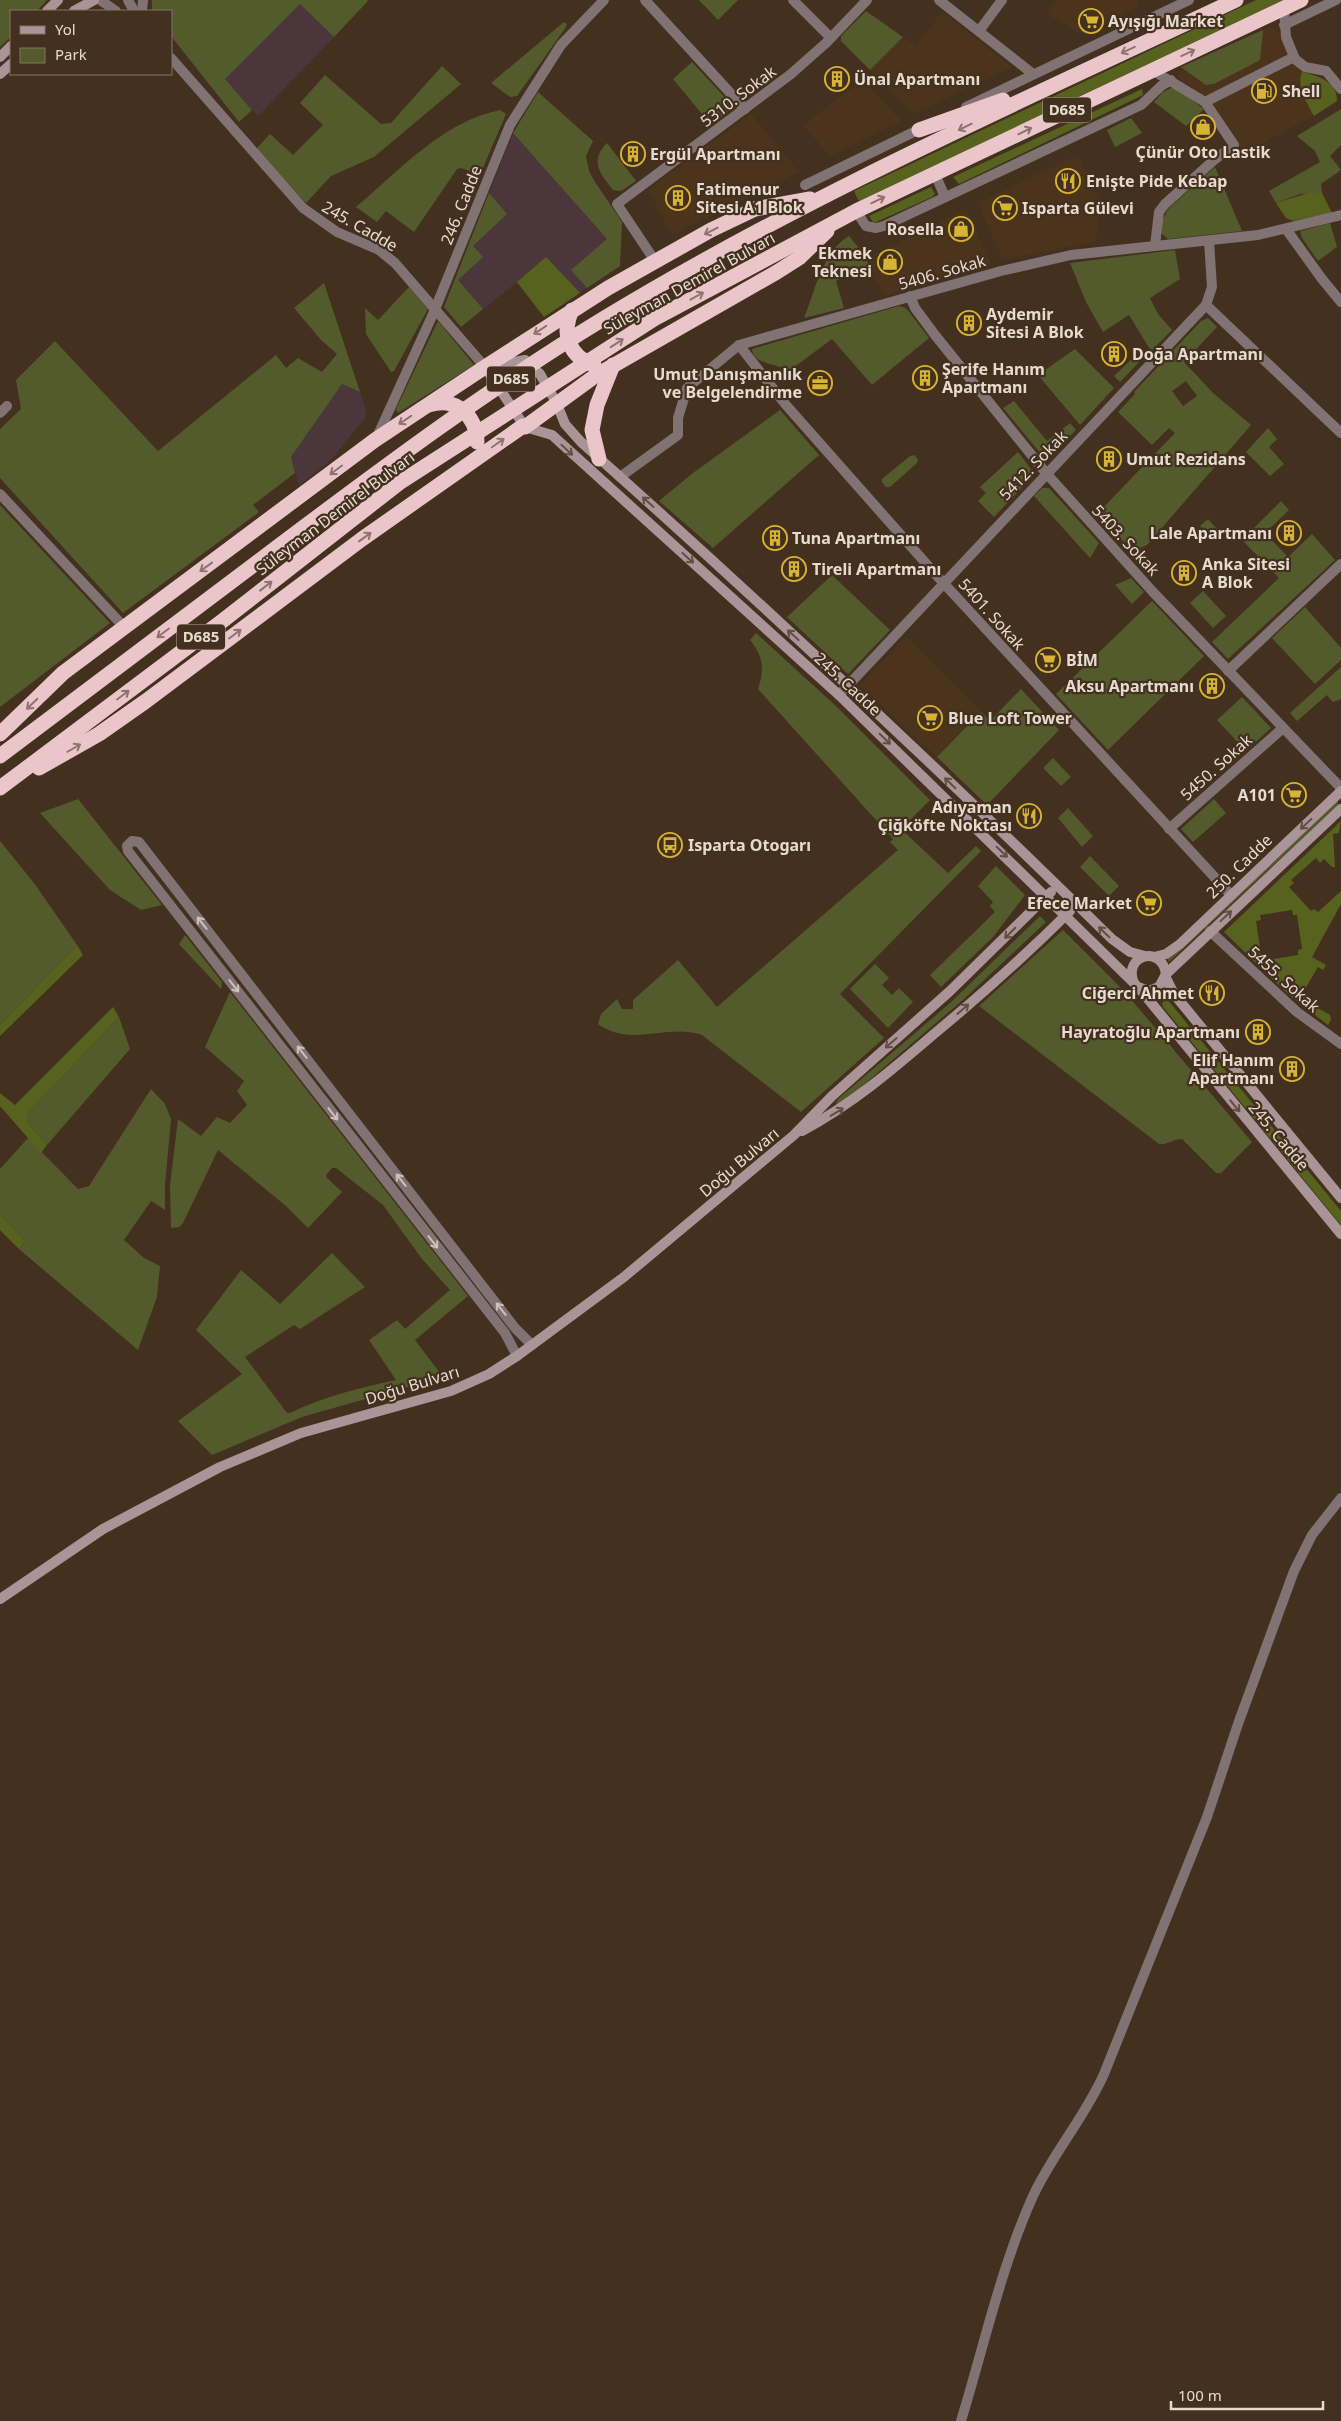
<svg xmlns="http://www.w3.org/2000/svg" width="1341" height="2421" font-family="'Noto Sans',sans-serif">
<style>
.built{fill:#4c341c}
.industrial{fill:#4a363b}
.green{fill:#535b2c;fill-rule:evenodd}
.forest{fill:#58621f;fill-rule:evenodd}
.lines{fill:none;stroke-linecap:round;stroke-linejoin:round}
.street{stroke:#817274;stroke-width:10}
.secondary{stroke:#ab9497;stroke-width:10}
.highway{stroke:#eac6cb;stroke-width:15}
.oneway{stroke:#8e746c}
.oneway2{stroke:#624e42}
.oneway3{stroke:#cec1b9}
.labels{text-anchor:middle;stroke-width:4.5;stroke-linejoin:round;paint-order:stroke}
.shield{fill:#43301e;stroke:#b6a89b;stroke-width:1}
.shield-label{font-size:15px;font-weight:bold;fill:#e7dbd0}
.poi-label{font-size:16px;font-weight:bold;fill:#e7dbd0;stroke:#43301e;text-anchor:start}
.street-label{font-size:16px;fill:#e7dbd0;stroke:#43301e}
</style>
<rect width="100%" height="100%" fill="#43301e"/>
<g class="built">
<polygon points="1055,0 1137,0 1139,6 1081,34 1047,14"/>
<polygon points="942,12 1012,67 914,114 870,70 903,37 916,46"/>
<polygon points="1270,26 1281,33 1290,61 1302,72 1299,81 1300,88 1314,116 1244,153 1214,106 1201,94 1178,78 1181,67"/>
<polygon points="863,80 901,121 830,156 803,125"/>
<polygon points="751,114 799,172 672,235 648,189"/>
<polygon points="1078,155 1098,198 1099,213 1096,241 1003,260 977,203"/>
<polygon points="966,209 991,264 885,296 868,265 867,258"/>
<polygon points="906,637 981,712 937,757 860,685"/>
</g>
<g class="industrial">
<polygon points="300,4 334,37 258,116 224,79"/>
<polygon points="513,133 608,239 620,266 544,317 517,282 461,327 444,307"/>
<polygon points="342,384 360,392 366,409 365,418 331,460 299,486 291,457"/>
</g>
<g class="green">
<polygon points="0,0 47,0 37,11 11,11 11,37 0,47"/>
<polygon points="152,0 367,0 368,1 334,37 300,4 225,79 252,110 239,122 171,36 171,11 152,11"/>
<polygon points="699,0 738,0 718,20"/>
<polygon points="866,11 903,37 870,70 841,41 841,36"/>
<polygon points="564,22 567,24 564,30 517,96 510,97 491,83"/>
<polygon points="1263,30 1260,60 1214,84 1206,85 1181,67"/>
<polygon points="692,62 731,104 731,109 711,125 673,79"/>
<polygon points="442,66 461,84 374,157 331,176 306,203 256,149 270,134 293,155 323,125 300,103 325,75 381,124 391,123"/>
<polygon points="1171,88 1176,88 1204,109 1186,126 1154,102 1163,92"/>
<polygon points="538,92 593,141 586,156 589,171 595,182 622,222 620,266 587,288 571,270 607,239 513,133"/>
<polygon points="1341,109 1341,145 1330,156 1341,170 1321,184 1322,193 1300,194 1276,203 1269,191 1320,162 1315,151 1297,136"/>
<path d="M500,110l6,4 -26,61 -19,-7 -4,1 -43,63 -28,-21 -9,11 -21,-15c44,-37 86,-85 144,-97z"/>
<polygon points="1131,118 1142,133 1115,147 1107,130"/>
<path d="M607,143l29,38 -15,10 -8,-1c-13,-17 -24,-29 -6,-47z"/>
<polygon points="1215,167 1242,231 1168,239 1161,233 1162,221 1169,208"/>
<polygon points="489,193 507,214 473,246 483,257 458,280 483,309 461,327 444,307"/>
<polygon points="1330,223 1337,247 1318,261 1302,238 1300,231"/>
<path d="M849,236l18,22 1,7 -32,16 8,27 -40,10c11,-27 18,-66 45,-82z"/>
<polygon points="1175,250 1180,279 1150,298 1158,314 1172,330 1151,351 1129,315 1103,332 1086,302 1070,263"/>
<polygon points="324,283 360,392 342,384 291,457 295,473 253,505 259,512 123,613 0,478 0,429 21,409 16,380 55,341 158,451 276,355 286,368 298,358 322,372 337,354 321,340 294,308"/>
<polygon points="409,287 428,309 394,371 391,372 366,334 365,308 378,320"/>
<path d="M899,306l7,2 23,30 -57,47 -40,-46 -43,32c-11,-8 -36,-6 -37,-22z"/>
<path d="M1208,318l9,9 -33,35 29,31 38,32 -104,120 -14,6 -37,-36 79,-82 -6,-5 -17,17 -34,-33 17,-18 -1,-2 67,-71zM1186,381l11,15 -14,10 -11,-15z"/>
<polygon points="438,321 474,365 398,413 396,409"/>
<polygon points="1075,349 1114,388 1080,425 1038,375"/>
<polygon points="1138,353 1142,359 1120,382 1114,376"/>
<polygon points="1014,401 1047,441 1070,423 1076,430 1046,460 1003,408"/>
<polygon points="780,410 819,455 713,548 659,501 693,473"/>
<polygon points="1268,428 1277,439 1269,447 1284,464 1270,476 1246,452"/>
<polygon points="1018,452 1031,469 1032,477 994,517 978,501 986,493 980,487"/>
<polygon points="914,455 918,459 917,463 890,487 886,487 882,482 882,479 910,456"/>
<polygon points="1042,488 1049,488 1099,543 1090,558 1034,496"/>
<polygon points="1281,501 1289,510 1265,533 1288,557 1312,534 1335,560 1228,659 1212,642 1279,578 1242,540"/>
<polygon points="0,505 110,623 0,707"/>
<polygon points="1208,519 1219,531 1211,538 1200,526"/>
<polygon points="832,575 890,630 848,674 787,617"/>
<polygon points="1131,578 1144,592 1132,604 1115,585"/>
<polygon points="1203,591 1226,616 1213,628 1190,603"/>
<polygon points="1152,601 1204,656 1108,750 1056,694"/>
<polygon points="1305,607 1341,648 1341,660 1315,684 1272,638"/>
<path d="M756,633l81,74 93,93 -29,29 47,44 28,-27 5,5 -141,143 44,44 -83,74 -99,-77c-36,-12 -70,13 -104,-11l3,-10 16,-15 5,10h11v-9l45,-40 39,47 181,-157 -8,-8 3,-3 -135,-150c7,-20 5,-33 -8,-49z"/>
<polygon points="1341,667 1341,699 1333,702 1327,695 1297,721 1290,713"/>
<polygon points="1021,689 1059,730 987,805 937,757 981,712 990,721"/>
<polygon points="1242,697 1271,728 1246,751 1217,720"/>
<polygon points="1053,758 1071,777 1061,786 1043,768"/>
<polygon points="78,799 162,905 141,910 110,890 40,813"/>
<polygon points="1214,799 1226,813 1193,842 1181,829"/>
<polygon points="1336,801 1339,804 1169,962 1167,958"/>
<polygon points="1068,808 1093,836 1082,847 1058,818"/>
<polygon points="0,841 34,883 77,945 0,1025"/>
<polygon points="1090,856 1119,886 1109,896 1080,867"/>
<polygon points="996,866 1025,895 993,937 941,987 930,975 995,912 990,906 993,902 978,886"/>
<polygon points="1040,916 1046,922 964,999 854,1093 837,1104 836,1102 839,1098 950,1003"/>
<path d="M1063,930l61,61 128,151 -31,31h-5l-34,-34c-9,0 -14,6 -23,5l-180,-138z"/>
<polygon points="185,935 222,982 221,989 179,944"/>
<polygon points="875,964 889,978 882,985 892,995 899,988 913,1002 888,1028 850,989"/>
<path d="M230,992l238,304 -53,44 28,37 -141,40 -90,38 -34,-34 64,-47 -46,-44 45,-60 39,34 52,-51 33,34 -65,42 -6,-4 -49,32 42,56h3c35,-17 69,-25 106,-33l-27,-40 28,-20 8,9 45,-39 -28,-31 -39,-54 -47,-37h-4l-6,7 1,3 15,14 -34,36 -22,-22 -68,-56 -35,73 -4,4 -8,1 -1,-43 8,-66 23,17 16,-19 13,6 17,-18 -10,-14 7,-10 -39,-34z"/>
<polygon points="119,1017 130,1049 47,1145 27,1122 27,1114"/>
<polygon points="151,1089 165,1104 171,1119 165,1185 165,1210 151,1201 124,1240 144,1258 160,1266 157,1297 138,1350 19,1249 25,1241 0,1214 0,1169 28,1138 78,1189 89,1186"/>
</g>
<g class="forest">
<polygon points="1256,0 1286,0 861,201 858,200 854,191"/>
<path d="M1302,72c15,3 36,10 35,29l-23,15c-7,-14 -18,-28 -12,-44z"/>
<polygon points="1142,89 1143,95 959,184 953,177"/>
<polygon points="931,187 935,194 932,197 876,222 873,222 869,216"/>
<polygon points="1308,193 1322,193 1332,213 1293,221 1286,218 1276,203"/>
<polygon points="546,257 580,293 544,317 517,282"/>
<path d="M1341,821l-2,12 -6,1 2,33h-3l-8,-8 -4,4 -4,-5 -25,22 3,3 -5,4 22,24 3,-2 4,3 23,-21v13l-29,53 14,8 -3,5 -5,-3 -16,27 4,2 -2,4 26,15 1,5 -3,5 -40,-31 -64,-62zM1292,910l1,5h4l5,34 -4,1v5l-32,5 -1,-7 -4,1 -5,-33 5,-1 -1,-5z"/>
<polygon points="77,945 83,955 0,1036 0,1025"/>
<polygon points="1167,999 1341,1211 1341,1225 1163,1007 1162,1003"/>
<polygon points="113,1007 119,1017 27,1114 27,1122 47,1145 41,1153 0,1106 0,1093 15,1105"/>
<polygon points="0,1214 25,1241 19,1249 0,1230"/>
</g>
<g class="lines">
<g class="street">
<polyline points="100,0 116,11"/>
<polyline points="128,0 134,11"/>
<polyline points="645,0 745,109"/>
<polyline points="793,0 831,38"/>
<polyline points="939,0 1033,74"/>
<polyline points="1284,8 1286,37 1295,59 1305,67 1326,71 1341,89"/>
<polyline points="142,11 143,0"/>
<polyline points="1284,25 1336,0"/>
<polyline points="979,31 1002,0"/>
<polyline points="171,58 303,208 337,232 379,250 395,263 485,367"/>
<polyline points="1152,70 1205,102 1234,145 1214,160 1165,204 1159,212 1155,245"/>
<polyline points="1205,102 1294,57"/>
<polyline points="966,107 1189,0"/>
<polyline points="935,174 945,197"/>
<polyline points="805,185 924,127"/>
<polyline points="856,211 866,226 876,228 884,226 1141,105 1161,86 1171,80"/>
<polyline points="1286,229 1322,279 1341,302"/>
<polyline points="655,261 617,204 791,74 826,43 867,0"/>
<polyline points="910,296 915,308 935,335 1046,473 1153,592 1341,788"/>
<polyline points="1206,305 1341,433"/>
<polyline points="739,345 786,405 938,577 1231,895"/>
<polyline points="0,413 7,406"/>
<polyline points="376,439 433,314 510,125 561,45 604,0"/>
<polyline points="620,477 678,435 678,418 687,388 739,345 1001,271 1071,255 1258,235 1341,215"/>
<polyline points="0,494 124,627"/>
<polyline points="1228,671 1341,564"/>
<polyline points="839,695 1206,305 1212,287 1209,241"/>
<polyline points="1169,829 1283,728"/>
<polyline points="1210,931 1297,1012 1341,1044"/>
<polyline points="517,1356 505,1333 128,851 127,846 132,841 139,842 515,1328 532,1345"/>
<path d="M961,2421c23,-75 40,-154 72,-225 20,-43 52,-79 71,-122l103,-257 31,-93 56,-153 18,-36 29,-37"/>
</g>
<g class="secondary">
<polyline points="47,11 58,0"/>
<polyline points="74,11 94,0"/>
<polyline points="0,57 11,46"/>
<polyline points="0,74 11,64"/>
<polyline points="1154,957 1166,954 1180,944 1341,791"/>
<polyline points="1166,974 1341,809"/>
<polyline points="1165,976 1174,994 1341,1198"/>
<path d="M1134,983c-12,-28 28,-39 32,-9l-7,13 -10,4 -11,-4 -299,-292 -287,-260 -27,-8 -40,-60 40,-7 15,14 16,28 9,22 16,18c181,161 358,327 531,497l18,13 15,4"/>
<polyline points="1139,988 1341,1234"/>
<path d="M802,1131c49,-26 90,-61 132,-97 47,-39 93,-80 136,-123"/>
<polyline points="0,1599 103,1529 220,1467 301,1433 451,1391 489,1374 517,1356 624,1277 794,1135 832,1096 950,991 1051,892"/>
</g>
<g class="highway">
<polyline points="919,130 1003,100"/>
<path d="M572,310c-11,23 -3,47 22,55"/>
<path d="M429,405c26,-9 48,11 48,37"/>
<polyline points="599,459 592,430 597,405 613,365"/>
<polyline points="0,734 63,673 375,440 485,367 608,288 711,230 755,209 810,199"/>
<path d="M0,756c93,-70 187,-141 280,-211 105,-79 211,-158 323,-226 202,-123 419,-218 633,-319"/>
<polyline points="39,768 99,734 146,701 362,539 523,426 525,427 595,376 777,272 799,258 827,231"/>
<polyline points="0,788 221,622 399,483 654,319 856,211 1301,0"/>
</g>
</g>
<defs><path id="oneway-shaft" d="M-6 0H5M1.5-3L5.5 0L1.5 3" fill="none" stroke-width="1.6" stroke-linecap="round" stroke-linejoin="round" transform="scale(1.25)"/></defs>
<g class="oneway">
<use href="#oneway-shaft" transform="translate(1128 50) rotate(155)"/>
<use href="#oneway-shaft" transform="translate(1188 53) rotate(-25)"/>
<use href="#oneway-shaft" transform="translate(965 127) rotate(154)"/>
<use href="#oneway-shaft" transform="translate(1025 131) rotate(-26)"/>
<use href="#oneway-shaft" transform="translate(878 200) rotate(-26)"/>
<use href="#oneway-shaft" transform="translate(711 231) rotate(153)"/>
<use href="#oneway-shaft" transform="translate(697 296) rotate(-29)"/>
<use href="#oneway-shaft" transform="translate(540 330) rotate(147)"/>
<use href="#oneway-shaft" transform="translate(617 343) rotate(-33)"/>
<use href="#oneway-shaft" transform="translate(405 420) rotate(146)"/>
<use href="#oneway-shaft" transform="translate(498 443) rotate(-35)"/>
<use href="#oneway-shaft" transform="translate(336 470) rotate(143)"/>
<use href="#oneway-shaft" transform="translate(365 537) rotate(-36)"/>
<use href="#oneway-shaft" transform="translate(206 567) rotate(144)"/>
<use href="#oneway-shaft" transform="translate(266 586) rotate(-38)"/>
<use href="#oneway-shaft" transform="translate(163 633) rotate(143)"/>
<use href="#oneway-shaft" transform="translate(235 634) rotate(-37)"/>
<use href="#oneway-shaft" transform="translate(123 695) rotate(-37)"/>
<use href="#oneway-shaft" transform="translate(32 704) rotate(136)"/>
<use href="#oneway-shaft" transform="translate(74 748) rotate(-30)"/>
</g>
<g class="oneway2">
<use href="#oneway-shaft" transform="translate(567 450) rotate(43)"/>
<use href="#oneway-shaft" transform="translate(648 502) rotate(-138)"/>
<use href="#oneway-shaft" transform="translate(688 558) rotate(42)"/>
<use href="#oneway-shaft" transform="translate(793 635) rotate(-138)"/>
<use href="#oneway-shaft" transform="translate(885 739) rotate(44)"/>
<use href="#oneway-shaft" transform="translate(950 783) rotate(-136)"/>
<use href="#oneway-shaft" transform="translate(1306 824) rotate(137)"/>
<use href="#oneway-shaft" transform="translate(1002 852) rotate(44)"/>
<use href="#oneway-shaft" transform="translate(1226 916) rotate(-43)"/>
<use href="#oneway-shaft" transform="translate(1104 932) rotate(-136)"/>
<use href="#oneway-shaft" transform="translate(1010 933) rotate(135)"/>
<use href="#oneway-shaft" transform="translate(963 1009) rotate(-41)"/>
<use href="#oneway-shaft" transform="translate(891 1043) rotate(139)"/>
<use href="#oneway-shaft" transform="translate(1235 1106) rotate(50)"/>
<use href="#oneway-shaft" transform="translate(837 1112) rotate(-31)"/>
</g>
<g class="oneway3">
<use href="#oneway-shaft" transform="translate(202 923) rotate(-128)"/>
<use href="#oneway-shaft" transform="translate(234 986) rotate(52)"/>
<use href="#oneway-shaft" transform="translate(302 1052) rotate(-128)"/>
<use href="#oneway-shaft" transform="translate(333 1114) rotate(52)"/>
<use href="#oneway-shaft" transform="translate(401 1180) rotate(-128)"/>
<use href="#oneway-shaft" transform="translate(433 1242) rotate(52)"/>
<use href="#oneway-shaft" transform="translate(501 1309) rotate(-128)"/>
</g>
<defs>
<symbol id="supermarket-ring" viewBox="-11 -11 22 22"><circle r="9.5" fill="#43301e" stroke="#d7b434" stroke-width="1.5"/><path d="M-6-5.5h2.5l.6 2H6L4.5 2H-2.5L-4.4-4H-6ZM-1.5 3.2a1.3 1.3 0 1 0 .1 0ZM3 3.2a1.3 1.3 0 1 0 .1 0Z" fill="#d7b434"/></symbol>
<symbol id="building-ring" viewBox="-11 -11 22 22"><circle r="9.5" fill="#43301e" stroke="#d7b434" stroke-width="1.5"/><path d="M-4-6H4V6H1V3H-1V6H-4ZM-2.5-4.3h1.7v1.8h-1.7ZM.8-4.3h1.7v1.8H.8ZM-2.5-1h1.7V.8h-1.7ZM.8-1h1.7V.8H.8Z" fill="#d7b434"/></symbol>
<symbol id="fuel-ring" viewBox="-11 -11 22 22"><circle r="9.5" fill="#43301e" stroke="#d7b434" stroke-width="1.5"/><path d="M-5.5-6h7V0h2V4h1.3V-2.5L3-4.5l.8-.8L6-3V5H2.5V1h-1V6h-7ZM-4.2-4.7v3.2H.2V-4.7Z" fill="#d7b434"/></symbol>
<symbol id="shop-ring" viewBox="-11 -11 22 22"><circle r="9.5" fill="#43301e" stroke="#d7b434" stroke-width="1.5"/><path d="M-5-2.5h2.3a2.7 3.5 0 0 1 5.4 0H5L5.5 6h-11ZM-1.5-2.5h3a1.5 2.3 0 0 0-3 0Z" fill="#d7b434"/></symbol>
<symbol id="restaurant-ring" viewBox="-11 -11 22 22"><circle r="9.5" fill="#43301e" stroke="#d7b434" stroke-width="1.5"/><path d="M-5-6h1v4h1v-4h1v4h1v-4h1v5L-1.5 .5V6h-2V.5L-5-1ZM5-6V6H3V1.5H1.5Q1.5-4 5-6Z" fill="#d7b434"/></symbol>
<symbol id="office-ring" viewBox="-11 -11 22 22"><circle r="9.5" fill="#43301e" stroke="#d7b434" stroke-width="1.5"/><path d="M-6-3h4V-5.5h4V-3h4V5H-6ZM-1-4.5V-3h2v-1.5ZM-6 0V1H6V0Z" fill="#d7b434"/></symbol>
<symbol id="bus-ring" viewBox="-11 -11 22 22"><circle r="9.5" fill="#43301e" stroke="#d7b434" stroke-width="1.5"/><path d="M-5-6H5V4H4V6H2V4H-2V6H-4V4H-5ZM-3.5-4V0h7V-4ZM-3.5 1.2v1.5H-2V1.2ZM2 1.2v1.5H3.5V1.2Z" fill="#d7b434"/></symbol>
</defs>
<g fill-rule="evenodd">
<use href="#supermarket-ring" x="1077" y="7" width="28" height="28"/>
<use href="#building-ring" x="823" y="65" width="28" height="28"/>
<use href="#fuel-ring" x="1250" y="77" width="28" height="28"/>
<use href="#shop-ring" x="1189" y="113" width="28" height="28"/>
<use href="#building-ring" x="619" y="140" width="28" height="28"/>
<use href="#restaurant-ring" x="1054" y="167" width="28" height="28"/>
<use href="#building-ring" x="664" y="184" width="28" height="28"/>
<use href="#supermarket-ring" x="991" y="194" width="28" height="28"/>
<use href="#shop-ring" x="947" y="215" width="28" height="28"/>
<use href="#shop-ring" x="876" y="248" width="28" height="28"/>
<use href="#building-ring" x="955" y="309" width="28" height="28"/>
<use href="#building-ring" x="1100" y="340" width="28" height="28"/>
<use href="#building-ring" x="911" y="364" width="28" height="28"/>
<use href="#office-ring" x="806" y="369" width="28" height="28"/>
<use href="#building-ring" x="1095" y="445" width="28" height="28"/>
<use href="#building-ring" x="1275" y="519" width="28" height="28"/>
<use href="#building-ring" x="761" y="524" width="28" height="28"/>
<use href="#building-ring" x="780" y="555" width="28" height="28"/>
<use href="#building-ring" x="1170" y="559" width="28" height="28"/>
<use href="#supermarket-ring" x="1034" y="646" width="28" height="28"/>
<use href="#building-ring" x="1198" y="672" width="28" height="28"/>
<use href="#supermarket-ring" x="916" y="704" width="28" height="28"/>
<use href="#supermarket-ring" x="1280" y="781" width="28" height="28"/>
<use href="#restaurant-ring" x="1015" y="802" width="28" height="28"/>
<use href="#bus-ring" x="656" y="831" width="28" height="28"/>
<use href="#supermarket-ring" x="1135" y="889" width="28" height="28"/>
<use href="#restaurant-ring" x="1198" y="979" width="28" height="28"/>
<use href="#building-ring" x="1244" y="1018" width="28" height="28"/>
<use href="#building-ring" x="1278" y="1055" width="28" height="28"/>
</g>
<g class="labels">
<g class="shield">
<rect x="1043" y="97.5" width="48" height="25" rx="4"/>
<rect x="487" y="366.5" width="48" height="25" rx="4"/>
<rect x="177" y="624.5" width="48" height="25" rx="4"/>
</g>
<g class="shield-label">
<text x="1067" y="115">D685</text>
<text x="511" y="384">D685</text>
<text x="201" y="642">D685</text>
</g>
<g class="poi-label">
<text x="1108" y="27">Ayışığı Market</text>
<text x="854" y="85">Ünal Apartmanı</text>
<text x="1282" y="97">Shell</text>
<text x="1203" y="158" text-anchor="middle">Çünür Oto Lastik</text>
<text x="650" y="160">Ergül Apartmanı</text>
<text x="1086" y="187">Enişte Pide Kebap</text>
<text x="696" y="195">Fatimenur<tspan x="696" dy="18">Sitesi A1 Blok</tspan></text>
<text x="1022" y="214">Isparta Gülevi</text>
<text x="944" y="235" text-anchor="end">Rosella</text>
<text x="872" y="259" text-anchor="end">Ekmek<tspan x="872" dy="18">Teknesi</tspan></text>
<text x="986" y="320">Aydemir<tspan x="986" dy="18">Sitesi A Blok</tspan></text>
<text x="1132" y="360">Doğa Apartmanı</text>
<text x="942" y="375">Şerife Hanım<tspan x="942" dy="18">Apartmanı</tspan></text>
<text x="802" y="380" text-anchor="end">Umut Danışmanlık<tspan x="802" dy="18">ve Belgelendirme</tspan></text>
<text x="1126" y="465">Umut Rezidans</text>
<text x="1272" y="539" text-anchor="end">Lale Apartmanı</text>
<text x="792" y="544">Tuna Apartmanı</text>
<text x="1202" y="570">Anka Sitesi<tspan x="1202" dy="18">A Blok</tspan></text>
<text x="812" y="575">Tireli Apartmanı</text>
<text x="1066" y="666">BİM</text>
<text x="1194" y="692" text-anchor="end">Aksu Apartmanı</text>
<text x="948" y="724">Blue Loft Tower</text>
<text x="1276" y="801" text-anchor="end">A101</text>
<text x="1012" y="813" text-anchor="end">Adıyaman<tspan x="1012" dy="18">Çiğköfte Noktası</tspan></text>
<text x="688" y="851">Isparta Otogarı</text>
<text x="1132" y="909" text-anchor="end">Efece Market</text>
<text x="1194" y="999" text-anchor="end">Ciğerci Ahmet</text>
<text x="1240" y="1038" text-anchor="end">Hayratoğlu Apartmanı</text>
<text x="1274" y="1066" text-anchor="end">Elif Hanım<tspan x="1274" dy="18">Apartmanı</tspan></text>
</g>
<g class="street-label">
<text transform="translate(738 96) rotate(-37)" y="6">5310. Sokak</text>
<text transform="translate(461 205) rotate(-68)" y="6">246. Cadde</text>
<text transform="translate(360 226) rotate(30)" y="6">245. Cadde</text>
<text transform="translate(942 272) rotate(-16)" y="6">5406. Sokak</text>
<text transform="translate(689 283) rotate(-29)" y="6">Süleyman Demirel Bulvarı</text>
<text transform="translate(1033 465) rotate(-46)" y="6">5412. Sokak</text>
<text transform="translate(335 513) rotate(-37)" y="6">Süleyman Demirel Bulvarı</text>
<text transform="translate(1126 540) rotate(47)" y="6">5403. Sokak</text>
<text transform="translate(992 614) rotate(48)" y="6">5401. Sokak</text>
<text transform="translate(848 684) rotate(43)" y="6">245. Cadde</text>
<text transform="translate(1216 767) rotate(-42)" y="6">5450. Sokak</text>
<text transform="translate(1239 866) rotate(-44)" y="6">250. Cadde</text>
<text transform="translate(1284 979) rotate(42)" y="6">5455. Sokak</text>
<text transform="translate(1279 1136) rotate(50)" y="6">245. Cadde</text>
<text transform="translate(739 1162) rotate(-40)" y="6">Doğu Bulvarı</text>
<text transform="translate(412 1385) rotate(-17)" y="6">Doğu Bulvarı</text>
</g>
</g>
<rect x="10" y="10" width="162" height="65" fill="#43301e" stroke="#857465"/>
<rect x="20" y="26" width="25" height="8" fill="#ab9497" stroke="#857465"/>
<text x="55" y="35" font-size="15" fill="#e7dbd0">Yol</text>
<rect x="20" y="48" width="25" height="15" fill="#535b2c" stroke="#857465"/>
<text x="55" y="60" font-size="15" fill="#e7dbd0">Park</text>
<path d="M1171 2401v8h152v-8" fill="none" stroke="#e7dbd0" stroke-width="2.5"/>
<text x="1178" y="2401" font-size="15" fill="#e7dbd0" stroke="#43301e" stroke-width="4" paint-order="stroke">100 m</text>
</svg>
